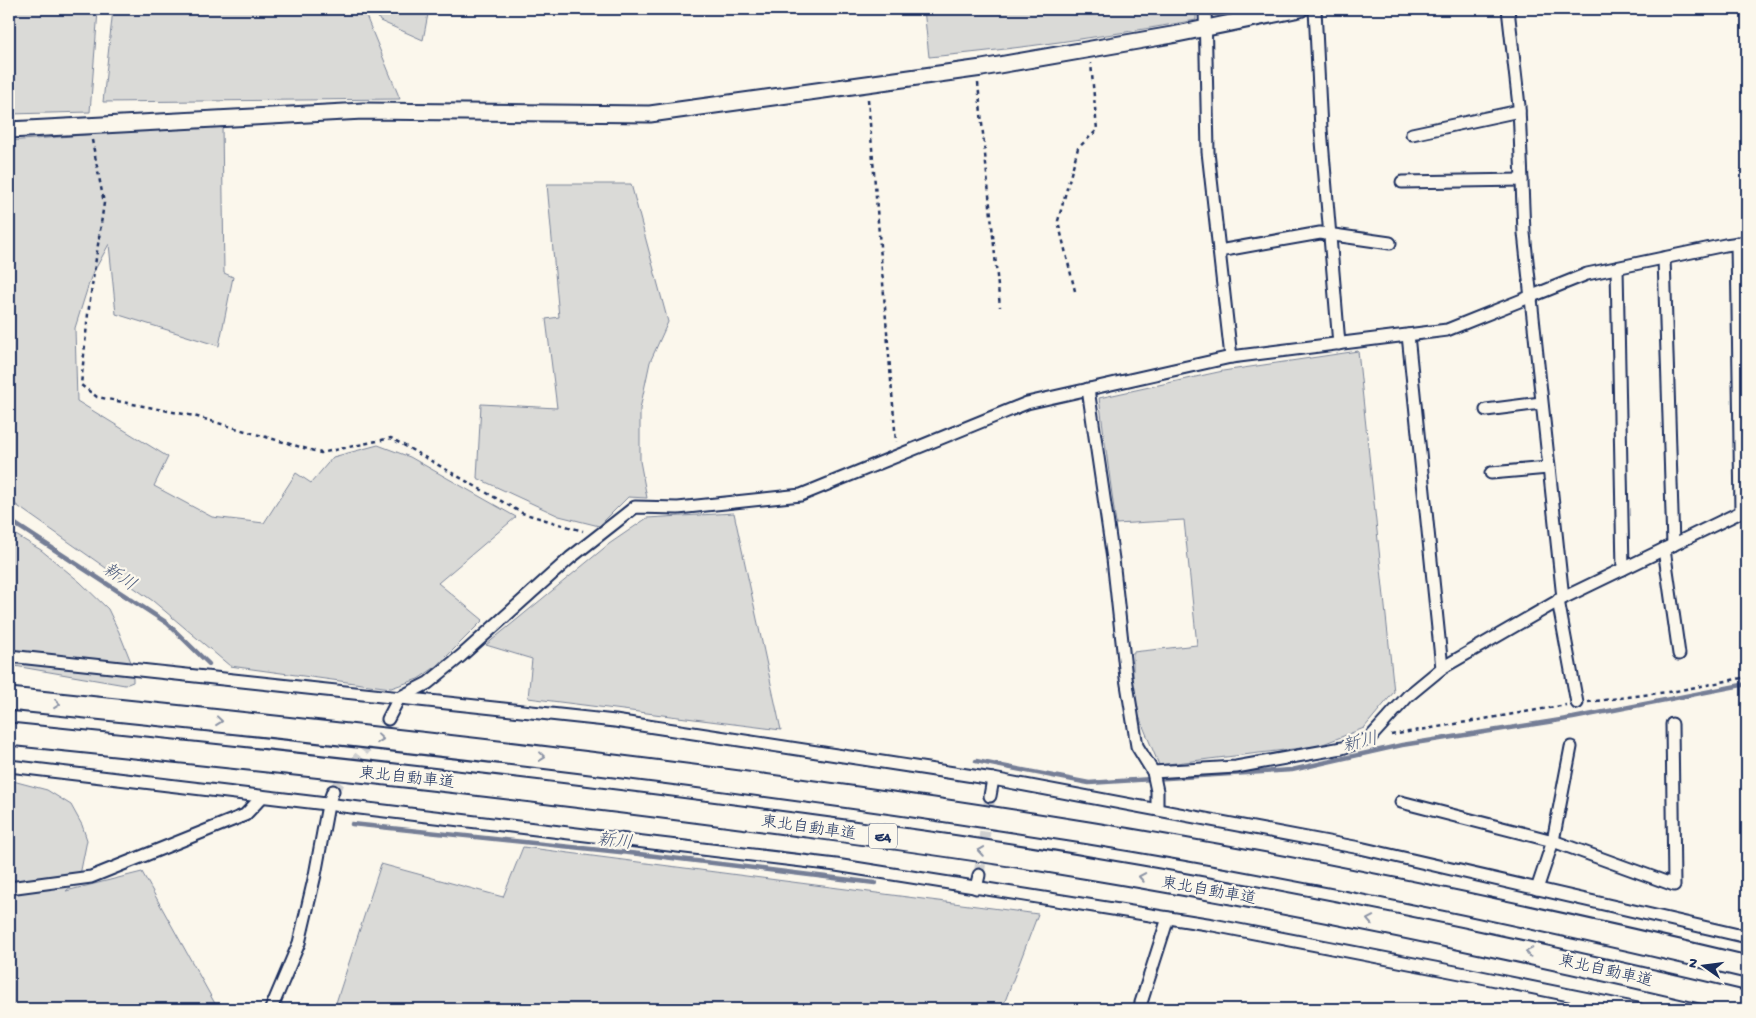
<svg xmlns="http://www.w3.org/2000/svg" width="1756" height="1018" font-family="'Gochi Hand','Klee One',sans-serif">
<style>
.green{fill:#dadad7;stroke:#7a849a}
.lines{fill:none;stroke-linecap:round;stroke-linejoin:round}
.stream{stroke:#747e96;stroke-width:4.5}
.minor-tunnel{stroke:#cecfd0;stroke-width:11;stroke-dasharray:11 5.5;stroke-linecap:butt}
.minor-casing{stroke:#1b2f5e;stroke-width:15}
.tertiary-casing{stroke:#1b2f5e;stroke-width:19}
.motorway-casing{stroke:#1b2f5e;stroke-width:25}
.path{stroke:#1b2f5e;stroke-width:2.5;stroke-dasharray:4 4;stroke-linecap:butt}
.minor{stroke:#fbf7ec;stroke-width:11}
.tertiary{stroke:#fbf7ec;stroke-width:15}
.motorway{stroke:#fbf7ec;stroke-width:21}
.oneway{stroke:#8b93a5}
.labels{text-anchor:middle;stroke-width:4.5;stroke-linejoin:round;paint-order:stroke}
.shield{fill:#fbf7ec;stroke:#5e6b89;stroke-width:1}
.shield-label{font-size:15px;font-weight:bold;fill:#1b2f5e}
.street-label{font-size:16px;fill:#1b2f5e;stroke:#fbf7ec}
.water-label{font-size:18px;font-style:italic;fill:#47577a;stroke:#fbf7ec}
</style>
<rect width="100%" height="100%" fill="#fbf7ec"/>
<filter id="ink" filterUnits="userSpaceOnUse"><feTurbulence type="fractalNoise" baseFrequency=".02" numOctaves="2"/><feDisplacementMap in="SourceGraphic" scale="10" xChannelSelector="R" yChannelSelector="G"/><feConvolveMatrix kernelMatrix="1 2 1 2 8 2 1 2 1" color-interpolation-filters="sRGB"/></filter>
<g filter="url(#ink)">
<g class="green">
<polygon points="9,9 97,9 98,11 90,112 9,114"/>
<polygon points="113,9 349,9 366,16 400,99 103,102"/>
<polygon points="374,9 429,9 423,40 380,21"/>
<path d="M924,9h272v11c-89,16 -177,29 -267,37z"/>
<polygon points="222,124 224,273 233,277 219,346 116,314 109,244 91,277 75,328 77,401 168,457 154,486 212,517 264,523 296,473 311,483 333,457 378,445 410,457 516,517 438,583 483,620 437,666 418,679 391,688 230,666 153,601 9,500 9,141"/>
<polygon points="547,184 631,184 668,322 650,362 640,409 640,461 647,498 628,497 599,526 559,516 477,478 481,404 557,408 546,319 559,317"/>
<polygon points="1358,351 1394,692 1364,728 1318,746 1159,765 1133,702 1133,652 1197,645 1184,520 1116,524 1099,398 1223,371"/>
<polygon points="734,513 781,730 528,698 532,659 486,645 609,544 647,518"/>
<polygon points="9,531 41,550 80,582 108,609 119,632 133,667 133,682 125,685 9,665"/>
<polygon points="9,780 47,790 71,805 82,825 87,840 79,880 66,891 142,872 218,1009 9,1009"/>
<polygon points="523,847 1038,914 1002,1009 334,1009 381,864 503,897"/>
</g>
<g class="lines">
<g class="stream">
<polyline points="9,520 167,623 209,664"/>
<polyline points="976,761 1089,783 1292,770 1402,745 1573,718 1747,684"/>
<polyline points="352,824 639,854 875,883"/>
</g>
<g class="minor-tunnel">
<polyline points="333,791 388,719"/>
<polyline points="979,875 990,796"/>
</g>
<defs>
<g id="minor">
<polyline points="1205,9 1208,152 1231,357"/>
<polyline points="1315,9 1321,129 1339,344"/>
<polyline points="1508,9 1519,106 1524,233 1563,598"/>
<polyline points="1412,134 1519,111"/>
<polyline points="1402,182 1522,180"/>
<polyline points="1737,243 1741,512"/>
<polyline points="1219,251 1320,233 1390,243"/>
<polyline points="1664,258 1673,545"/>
<polyline points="1617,268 1623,569"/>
<polyline points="1408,335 1442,668"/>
<polyline points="1088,389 1113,559 1126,678 1137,746 1153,772 1157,791 1157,809"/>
<polyline points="1486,410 1541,403"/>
<polyline points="1491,473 1548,468"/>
<polyline points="1664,549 1679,654"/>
<polyline points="1558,600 1577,703"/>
<polyline points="9,656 615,721 993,779 1360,848 1747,937"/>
<polyline points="388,719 399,698 428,683 461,656 570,558 635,507 678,508 801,495 1027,403 1231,357 1447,330 1587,274 1725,245 1747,242"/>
<polyline points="9,766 836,865 1213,925 1476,976 1638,1009"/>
<polyline points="1153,772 1236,767 1342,748 1369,739 1408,696 1442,668 1563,598 1747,509"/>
<polyline points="990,796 993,779"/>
<polyline points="1401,802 1553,841 1571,747"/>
<polyline points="9,888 91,877 245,815 262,797"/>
<polyline points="976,888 979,875"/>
<polyline points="1537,889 1553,841 1674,885 1672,724"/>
<polyline points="271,1009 299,943 315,875 328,805 333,791"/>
<polyline points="1139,1009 1168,918"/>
</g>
<polyline id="tertiary" points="9,130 363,111 650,114 982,68 1172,35 1300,9"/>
<g id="motorway">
<path d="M9,699c361,37 721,76 1080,134 221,36 440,82 658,134"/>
<path d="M9,734c264,27 528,55 791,91 96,13 193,26 289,43 221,37 440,83 658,135"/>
</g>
</defs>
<use href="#minor" class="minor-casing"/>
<use href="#tertiary" class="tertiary-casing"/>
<use href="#motorway" class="motorway-casing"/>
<g class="path">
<polyline points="978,83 1000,307"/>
<polyline points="868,99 896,442"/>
<polyline points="92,140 104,203 88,314 81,385 97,397 194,416 321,453 391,438 522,513 583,531"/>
<polyline points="1075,291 1058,221 1078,148 1097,130 1091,63"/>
<polyline points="1588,702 1676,691 1747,677"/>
<polyline points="1391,735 1566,705"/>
</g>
<use href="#minor" class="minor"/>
<use href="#tertiary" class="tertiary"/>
<use href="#motorway" class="motorway"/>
</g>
<defs><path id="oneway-chevron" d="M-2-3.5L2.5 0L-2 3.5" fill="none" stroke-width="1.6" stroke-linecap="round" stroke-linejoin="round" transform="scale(1.25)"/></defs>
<g class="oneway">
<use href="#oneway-chevron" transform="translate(57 704) rotate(6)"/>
<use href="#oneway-chevron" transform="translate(219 721) rotate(6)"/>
<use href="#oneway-chevron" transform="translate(380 739) rotate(6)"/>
<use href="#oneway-chevron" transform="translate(542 757) rotate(7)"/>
<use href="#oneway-chevron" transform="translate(981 851) rotate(-171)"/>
<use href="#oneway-chevron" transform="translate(1142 877) rotate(-170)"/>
<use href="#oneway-chevron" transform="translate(1370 920) rotate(-169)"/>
<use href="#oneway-chevron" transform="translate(1529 952) rotate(-168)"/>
</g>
</g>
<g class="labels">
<rect class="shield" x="869" y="823.5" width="28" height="25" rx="4"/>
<g class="shield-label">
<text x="883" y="841">E4</text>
</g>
<g class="street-label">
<text transform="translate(407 776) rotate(6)" y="6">東北自動車道</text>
<text transform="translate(809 826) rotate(8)" y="6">東北自動車道</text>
<text transform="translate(1209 889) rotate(10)" y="6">東北自動車道</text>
<text transform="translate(1606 969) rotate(13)" y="6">東北自動車道</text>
</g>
<g class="water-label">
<text transform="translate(120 576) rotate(33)" y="6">新川</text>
<text transform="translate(1360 741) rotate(-13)" y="6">新川</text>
<text transform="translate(615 840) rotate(6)" y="6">新川</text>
</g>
</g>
<rect width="1756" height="1018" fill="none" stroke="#fbf7ec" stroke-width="30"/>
<rect x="15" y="15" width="1726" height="988" fill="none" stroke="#1b2f5e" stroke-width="2" filter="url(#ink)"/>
<g transform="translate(1704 966) rotate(284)" stroke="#fbf7ec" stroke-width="4" paint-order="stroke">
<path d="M0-4L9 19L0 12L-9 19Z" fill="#1b2f5e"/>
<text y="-8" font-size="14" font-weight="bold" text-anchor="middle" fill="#1b2f5e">N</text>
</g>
</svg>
